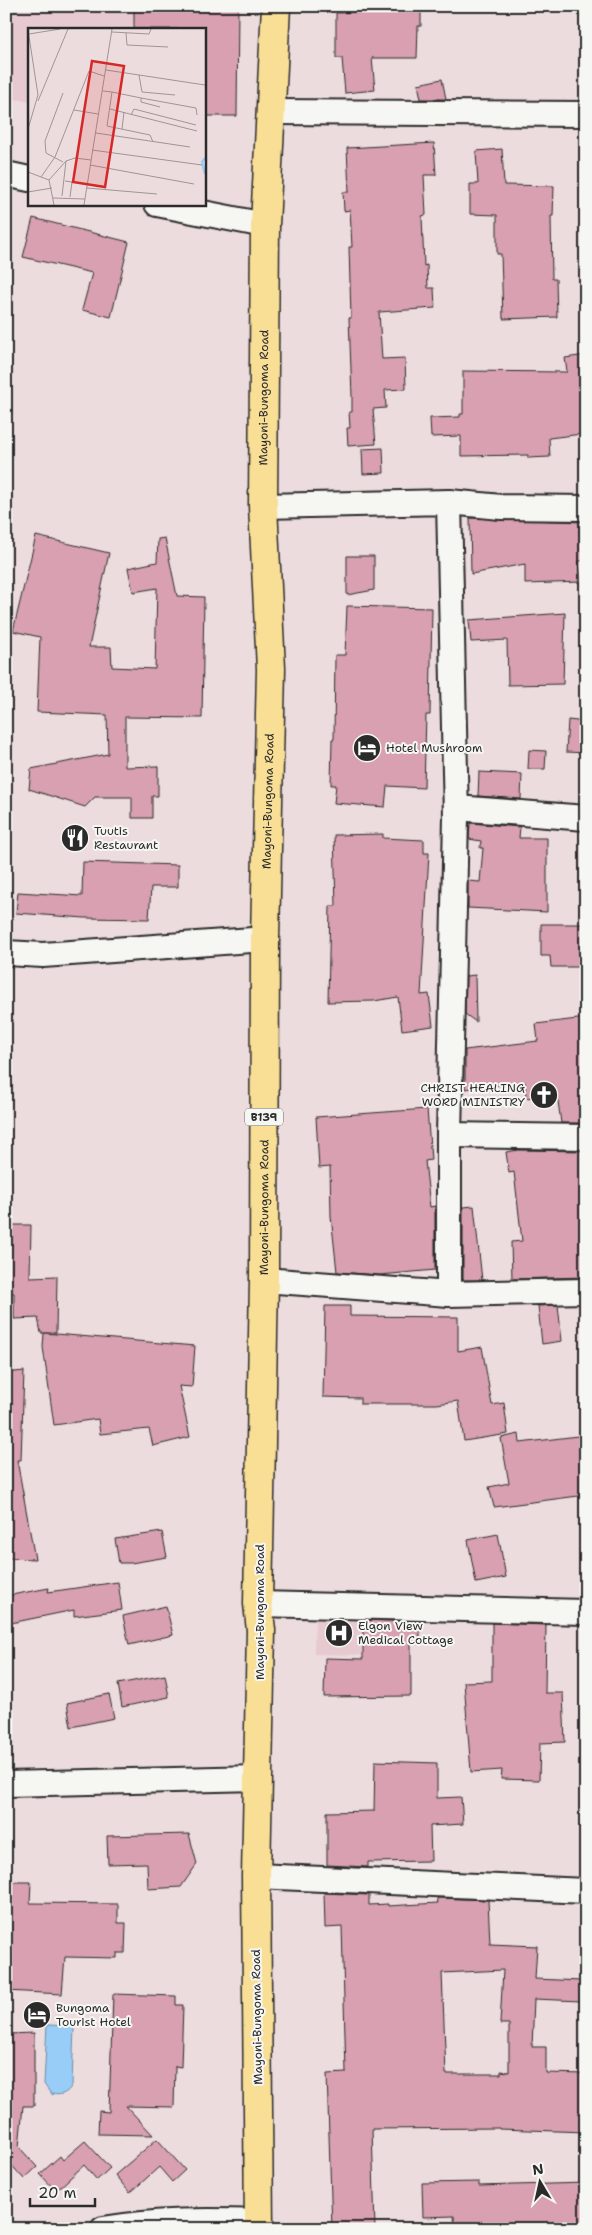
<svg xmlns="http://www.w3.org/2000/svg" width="592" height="2235" font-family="'Shantell Sans',sans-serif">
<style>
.built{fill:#e7cad0}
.water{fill:#97cdf6;stroke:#6c8ca5}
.building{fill:#d8a0b0;stroke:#2b2b2b;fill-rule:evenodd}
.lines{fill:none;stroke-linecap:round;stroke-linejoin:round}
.minor-casing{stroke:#2b2b2b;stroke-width:28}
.primary-casing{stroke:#2b2b2b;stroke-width:31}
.minor{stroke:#f6f6f2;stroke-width:24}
.primary{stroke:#f9df96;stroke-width:28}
.labels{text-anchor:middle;stroke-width:4;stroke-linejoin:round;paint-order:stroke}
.shield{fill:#f6f6f2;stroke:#686867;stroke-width:1}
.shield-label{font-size:11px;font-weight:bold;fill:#2b2b2b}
.street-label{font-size:12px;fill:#2b2b2b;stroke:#f6f6f2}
.poi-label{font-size:12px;fill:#2b2b2b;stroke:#f6f6f2;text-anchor:start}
.inset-river{fill:none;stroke:#97cdf6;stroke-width:2.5}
.inset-road{fill:none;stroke:#9f9596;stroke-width:1}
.view{fill:#d62828;fill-opacity:0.15;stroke:#d62828;stroke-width:2.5}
.inset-edge{fill:none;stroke:#2b2b2b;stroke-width:2.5}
</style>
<rect width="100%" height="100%" fill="#eddcde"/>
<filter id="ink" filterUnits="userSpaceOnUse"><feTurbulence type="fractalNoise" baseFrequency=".02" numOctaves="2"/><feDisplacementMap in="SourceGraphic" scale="10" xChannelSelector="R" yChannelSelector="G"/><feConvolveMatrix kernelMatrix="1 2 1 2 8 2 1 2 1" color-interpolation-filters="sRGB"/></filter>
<g filter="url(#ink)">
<g class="built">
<polygon points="6,6 136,6 132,29 29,29 29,101 6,98"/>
<polygon points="315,1611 363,1612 362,1655 314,1654"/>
</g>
<path class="water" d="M47,2025l27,1 -2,59c-5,9 -11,11 -21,9l-7,-10z"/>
<g class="building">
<polygon points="134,6 238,6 237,116 204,116 204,29 134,29"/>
<polygon points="353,6 421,6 421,26 418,26 417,58 372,58 375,90 345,93 342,58 336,58 336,13 354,12"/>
<polygon points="442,79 446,99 421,99 418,84"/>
<polygon points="434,143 436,175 424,175 426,215 422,216 424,266 427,265 428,288 434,288 435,308 379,312 382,359 405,358 406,389 385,390 386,408 373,409 376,444 348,446 347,428 350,428 349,412 352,412 352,396 349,318 351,318 349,247 352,247 350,210 344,211 343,192 349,192 347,148"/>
<polygon points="502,149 504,185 554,186 553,216 551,216 552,279 556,279 557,317 503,319 501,254 497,254 497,215 470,214 470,184 478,184 476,151"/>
<polygon points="33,218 129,242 111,317 82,310 92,273 23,257"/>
<polygon points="586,355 586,417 580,418 582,434 549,438 550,457 528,458 528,455 461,456 461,436 431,437 430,418 460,417 460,414 463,414 463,371 567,372 565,358"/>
<polygon points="383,448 384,473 363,474 362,449"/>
<polygon points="470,518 584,522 585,561 579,561 581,582 525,584 525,564 471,574"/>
<polygon points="36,536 109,553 89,647 111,647 112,667 155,669 157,588 133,592 128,568 157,562 158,539 165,538 177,596 204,597 202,718 125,717 125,767 158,766 158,796 152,796 152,818 132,818 132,797 95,797 85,807 29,789 31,769 108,754 107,715 37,712 40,637 13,631"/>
<polygon points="347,556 374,556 374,590 347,595"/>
<polygon points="347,606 432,608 430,715 426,715 424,788 387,786 385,807 334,803 336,785 331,785 332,739 334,739 335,655 345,655"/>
<polygon points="565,613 563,684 508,685 507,640 471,642 469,620"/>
<polygon points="568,720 586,722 586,753 566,752"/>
<polygon points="529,750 546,751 545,769 528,769"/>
<polygon points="479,772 522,774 521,799 478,796"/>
<polygon points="470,823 520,827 519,838 547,838 547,912 468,908 468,881 480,882 483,848 480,848 481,841 469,839"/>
<polygon points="383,834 383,838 424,840 424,853 429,853 421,995 429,994 433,1026 402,1030 398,997 374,1001 328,1002 330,906 336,906 334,835"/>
<polygon points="83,862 178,865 178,887 151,887 149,919 85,918 16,913 18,892 82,896"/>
<polygon points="541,924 586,924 586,967 551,967 550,956 541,956"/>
<polygon points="475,975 476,1022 465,1014 466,976"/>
<polygon points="586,1018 586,1123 561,1123 557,1094 526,1098 525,1082 465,1089 465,1050 538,1041 536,1024"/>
<polygon points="427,1109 431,1160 425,1161 430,1207 435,1206 435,1270 380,1275 337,1272 331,1216 330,1167 319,1168 316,1117"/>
<polygon points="519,1150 586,1151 586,1277 512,1279 511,1242 522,1241 514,1172 509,1173 506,1152"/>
<polygon points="474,1206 482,1280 463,1280 463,1207"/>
<polygon points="6,1225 31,1225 30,1277 57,1276 56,1333 41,1333 38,1318 14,1319 14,1293 6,1293"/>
<polygon points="558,1305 562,1341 542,1344 538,1306"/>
<polygon points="325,1306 350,1306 350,1316 458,1317 458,1351 482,1347 492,1405 504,1403 508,1434 464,1441 458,1401 437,1404 360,1404 360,1398 323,1397"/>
<polygon points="44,1333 195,1346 192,1387 179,1386 190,1437 153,1446 149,1429 100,1434 98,1419 54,1425 43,1347"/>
<polygon points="24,1371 21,1460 17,1460 35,1559 6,1558 6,1373"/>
<polygon points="519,1434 520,1443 586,1435 586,1495 494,1507 489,1487 509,1483 501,1438"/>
<polygon points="162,1532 167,1557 131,1563 119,1563 115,1539"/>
<polygon points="498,1534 506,1577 476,1583 468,1540"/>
<polygon points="118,1582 122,1610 74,1616 74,1610 6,1624 6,1596 49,1588 48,1592"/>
<polygon points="166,1606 173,1635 129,1645 123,1616"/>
<polygon points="363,1620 420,1622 420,1644 411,1644 411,1696 324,1697 325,1658 363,1659"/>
<polygon points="492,1623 546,1625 545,1693 563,1693 565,1742 540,1743 539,1780 501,1779 502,1770 471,1772 464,1682 492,1681"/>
<polygon points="165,1675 169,1697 122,1707 118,1684"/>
<polygon points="109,1694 114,1718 71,1727 67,1703"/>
<polygon points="375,1761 437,1763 437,1798 461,1797 463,1824 430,1826 431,1861 368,1862 368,1867 327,1865 327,1812 374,1811"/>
<polygon points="189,1834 197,1864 181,1887 148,1889 147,1863 108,1864 107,1836"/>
<polygon points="11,1882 31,1882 30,1903 118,1904 118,1923 126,1923 125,1953 117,1953 117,1958 65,1957 62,1994 6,1991 6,1897 11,1897"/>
<path d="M324,1893l45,2v10l19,-1v2l50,-3 -1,-5 51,2 2,44 47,2 -2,33 47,2 -1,20 -47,-2 -2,48h14v26l40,1v58l-87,-3v-1l-127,1 3,100h-43l-5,-155 19,-1 -4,-146 -17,1zM503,1970l-3,54h9v48l-8,-1v3h-55l-4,-101z"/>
<polygon points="113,1994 176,1996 176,2005 183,2005 181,2067 175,2066 174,2107 126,2106 153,2135 98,2134 99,2111 109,2112"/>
<polygon points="34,2033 34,2106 23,2106 19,2147 37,2167 24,2179 6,2159 6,2034"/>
<polygon points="157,2139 185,2170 172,2182 159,2167 130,2193 115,2175"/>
<polygon points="85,2141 110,2168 97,2180 84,2165 56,2191 40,2174 60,2156 63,2160"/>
<polygon points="479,2182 479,2186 586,2183 586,2229 455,2229 454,2216 423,2217 422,2183"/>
</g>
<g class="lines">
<defs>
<g id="minor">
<polyline points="271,112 586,114"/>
<polyline points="6,174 29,179"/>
<polyline points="157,204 265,225"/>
<polyline points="449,502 501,507 586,508"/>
<polyline points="263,506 449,502 456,817 449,1135 586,1137"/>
<polyline points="456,808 586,818"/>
<polyline points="6,953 43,955 265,939"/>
<polyline points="264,1280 449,1294 586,1291"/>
<polyline points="449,1294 449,1135"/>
<polyline points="258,1604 586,1612"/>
<polyline points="6,1784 258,1778"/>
<polyline points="256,1876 586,1891"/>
<path d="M103,2229c52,-9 103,-9 156,-7"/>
</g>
<g id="primary">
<path id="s1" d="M259,2229l-3,-353 5,-246 -3,-26 6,-324 1,-341 6,-270 -8,-163 2,-281 11,-219"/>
</g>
</defs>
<use href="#minor" class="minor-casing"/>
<use href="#primary" class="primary-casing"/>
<use href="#minor" class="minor"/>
<use href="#primary" class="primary"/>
</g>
</g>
<defs>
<symbol id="hotel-disc" viewBox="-11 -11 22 22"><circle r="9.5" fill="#2b2b2b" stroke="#f6f6f2"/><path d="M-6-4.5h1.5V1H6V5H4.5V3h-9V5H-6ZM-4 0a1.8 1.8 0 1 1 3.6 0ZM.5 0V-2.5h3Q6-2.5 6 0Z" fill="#fff"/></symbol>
<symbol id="restaurant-disc" viewBox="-11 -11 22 22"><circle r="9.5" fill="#2b2b2b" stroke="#f6f6f2"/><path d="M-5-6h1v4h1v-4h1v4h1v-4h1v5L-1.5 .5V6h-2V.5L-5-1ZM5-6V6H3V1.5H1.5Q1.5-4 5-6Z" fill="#fff"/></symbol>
<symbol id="church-disc" viewBox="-11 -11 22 22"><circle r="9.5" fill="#2b2b2b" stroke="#f6f6f2"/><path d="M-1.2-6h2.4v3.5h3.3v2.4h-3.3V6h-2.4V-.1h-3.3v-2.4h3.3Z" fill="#fff"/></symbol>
<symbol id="hospital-disc" viewBox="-11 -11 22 22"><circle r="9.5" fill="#2b2b2b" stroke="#f6f6f2"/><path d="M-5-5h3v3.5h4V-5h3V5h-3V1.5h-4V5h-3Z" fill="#fff"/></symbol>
</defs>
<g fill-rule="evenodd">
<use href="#hotel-disc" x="351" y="732" width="32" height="32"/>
<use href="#restaurant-disc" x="59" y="822" width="32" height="32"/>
<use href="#church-disc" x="528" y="1079" width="32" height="32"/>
<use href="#hospital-disc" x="323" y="1617" width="32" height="32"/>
<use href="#hotel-disc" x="21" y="1999" width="32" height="32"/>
</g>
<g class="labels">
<rect class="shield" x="245" y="1108.5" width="38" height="17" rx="4"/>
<g class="shield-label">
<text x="264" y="1121">B139</text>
</g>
<g class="street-label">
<text dy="4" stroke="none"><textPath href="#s1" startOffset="1832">Mayoni-Bungoma Road</textPath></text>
<text dy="4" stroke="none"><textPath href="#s1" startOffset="1428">Mayoni-Bungoma Road</textPath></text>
<text dy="4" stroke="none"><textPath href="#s1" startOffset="1022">Mayoni-Bungoma Road</textPath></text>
<text transform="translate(260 1612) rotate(-90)" y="4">Mayoni-Bungoma Road</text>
<text transform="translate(257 2017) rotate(-91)" y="4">Mayoni-Bungoma Road</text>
</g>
<g class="poi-label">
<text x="386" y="752">Hotel Mushroom</text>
<text x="94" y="835">Tuutis<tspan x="94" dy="14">Restaurant</tspan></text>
<text x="525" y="1092" text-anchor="end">CHRIST HEALING<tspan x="525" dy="14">WORD MINISTRY</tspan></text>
<text x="358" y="1630">Elgon View<tspan x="358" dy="14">Medical Cottage</tspan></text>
<text x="56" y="2012">Bungoma<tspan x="56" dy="14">Tourist Hotel</tspan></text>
</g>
</g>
<g transform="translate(28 28)">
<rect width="178" height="178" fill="#eddcde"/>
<path class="inset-river" d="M177,130l-3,4 3,12"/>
<path class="inset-road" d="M0,2l10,65 -10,34M84,4l37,2 2,-5M98,5l1,12 41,2M1,6l31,-5M78,42l99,15M111,47l3,17 33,3M75,63l9,1 -5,34 43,9 3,7M84,64l29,6v4l19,5M113,70l55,10 1,7M10,73l30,-72M82,81l87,22M46,82l24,4M103,87l3,-6 62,16M94,101l2,-17M68,105l94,14M64,122l110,15M35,134l-17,-9 -1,-12 18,-48M62,137l104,19M0,144l21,8 5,25M13,149l14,-20 34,-86 15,5M21,152l17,-19 9,-3 16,2M37,153l22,3M59,160l70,6M0,164l24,-4M34,168l4,-35M42,169l2,-15M25,170l32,1M56,177l28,-176"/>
<path class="view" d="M64,33l32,5 -19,121 -32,-5z"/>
<rect width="178" height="178" class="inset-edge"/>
</g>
<rect width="592" height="2235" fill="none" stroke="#f6f6f2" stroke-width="25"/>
<rect x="12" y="12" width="567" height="2210" fill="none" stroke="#2b2b2b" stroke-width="2" filter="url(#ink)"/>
<g transform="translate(540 2182) rotate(351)" stroke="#f6f6f2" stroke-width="4" paint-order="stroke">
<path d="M0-4L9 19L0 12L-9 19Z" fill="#2b2b2b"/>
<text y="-8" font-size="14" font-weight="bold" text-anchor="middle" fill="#2b2b2b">N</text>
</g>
<path d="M30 2198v8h65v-8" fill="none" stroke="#2b2b2b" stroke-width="2.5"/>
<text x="38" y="2198" font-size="15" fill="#2b2b2b" stroke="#f6f6f2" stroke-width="4" paint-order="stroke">20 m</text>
</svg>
